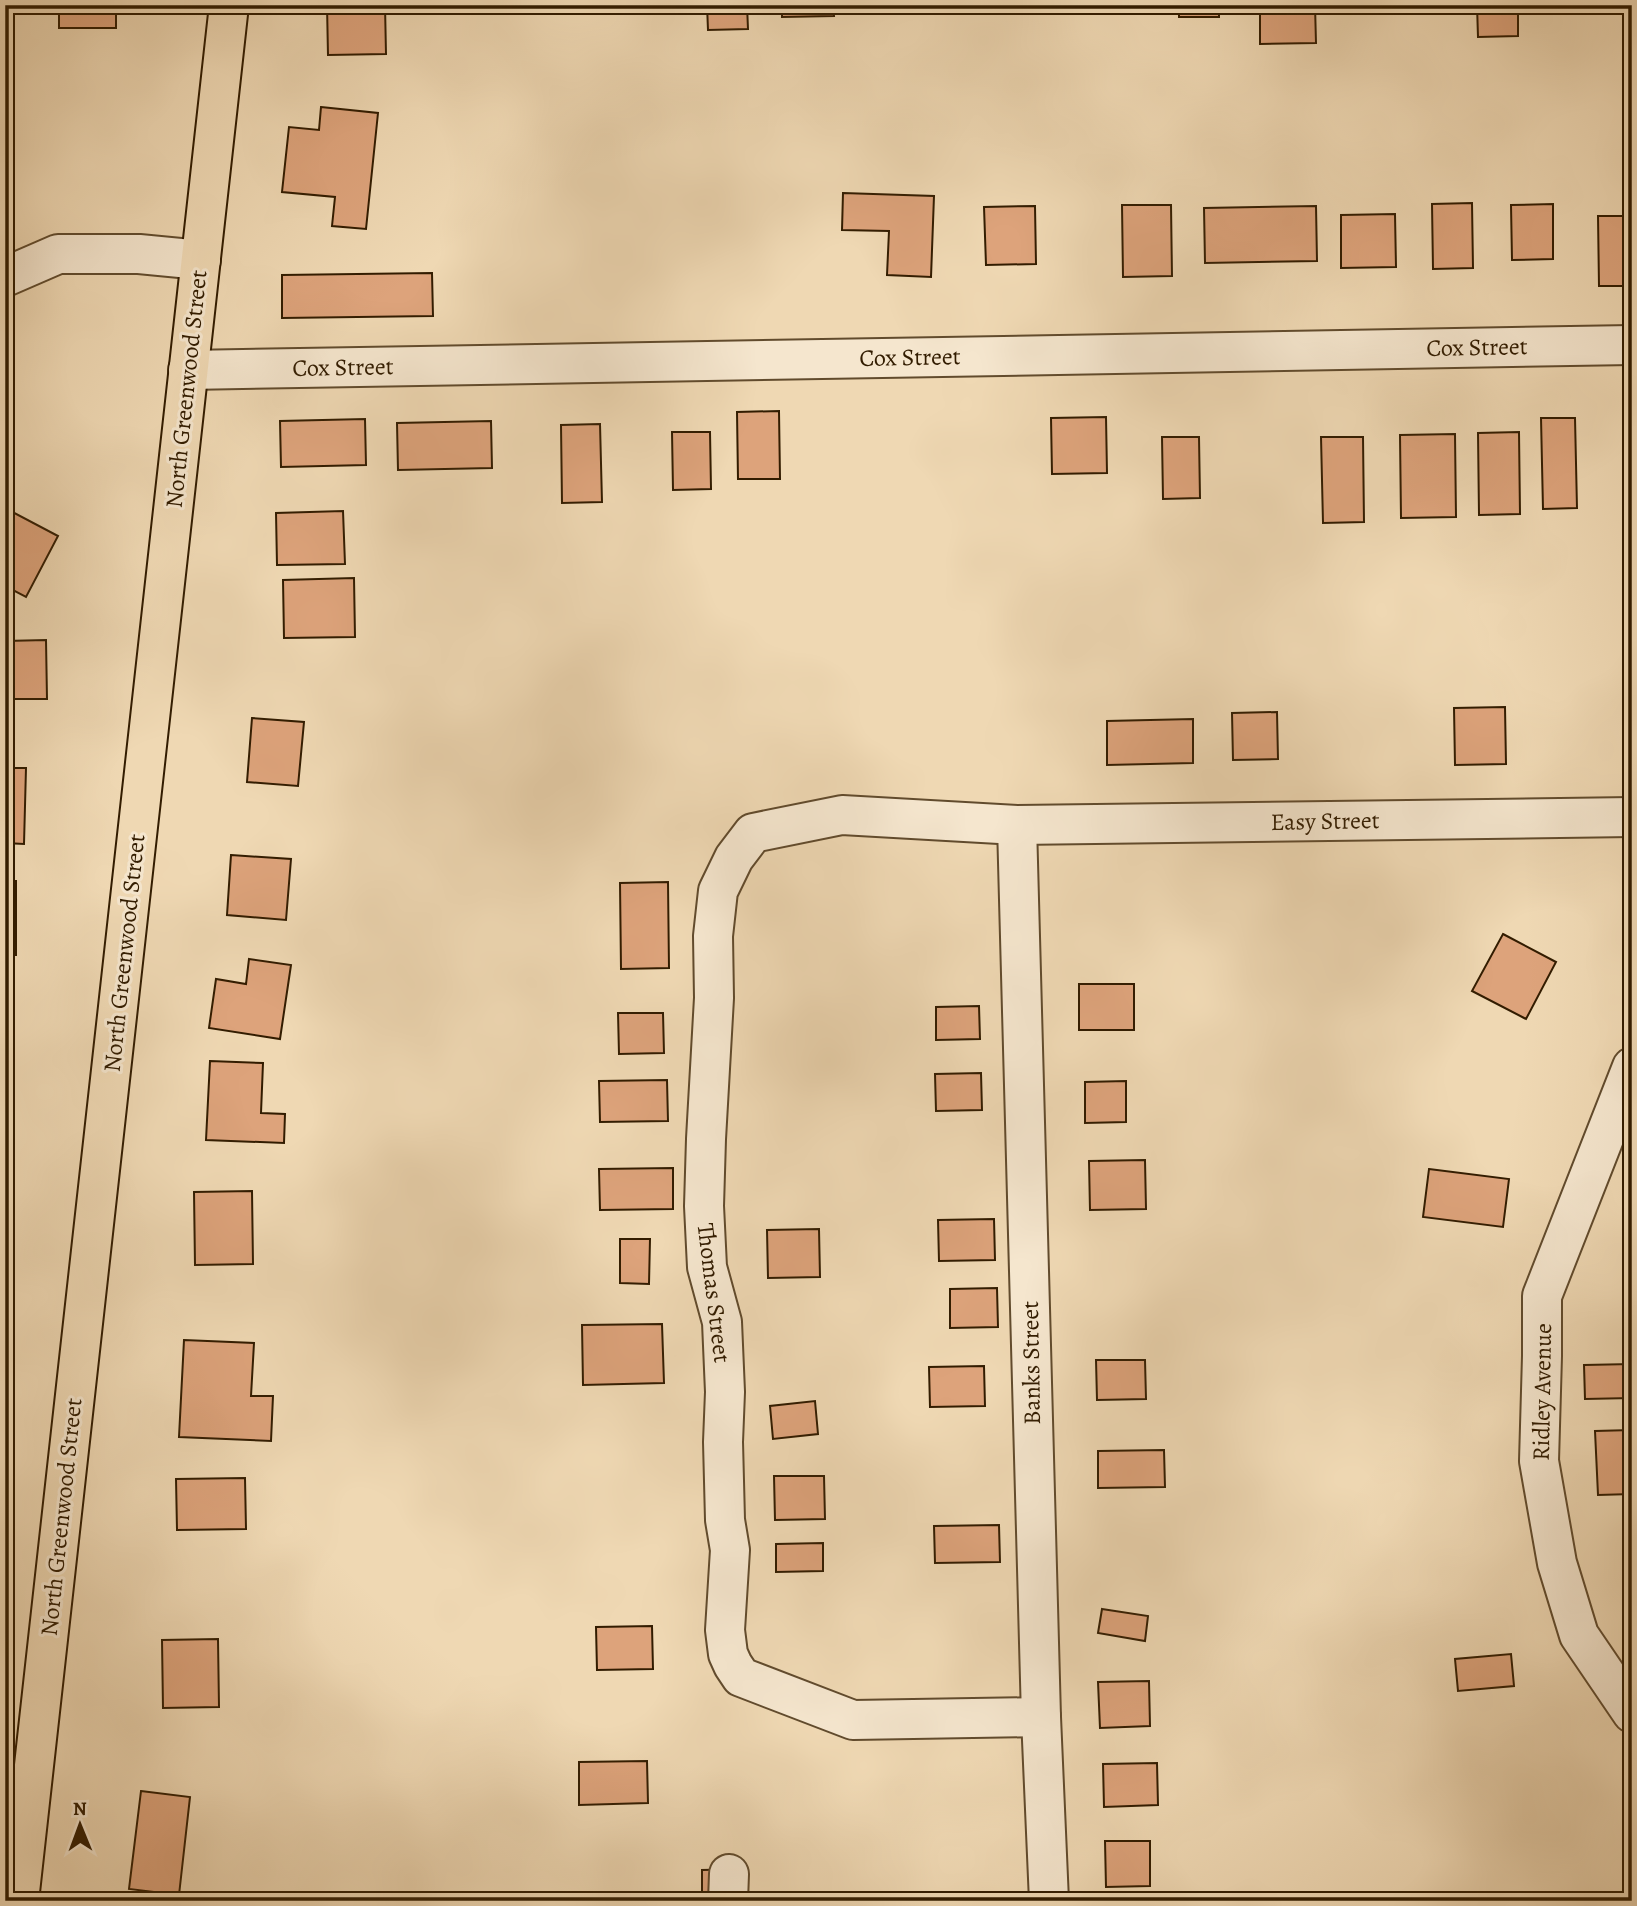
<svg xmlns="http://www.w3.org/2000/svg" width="1637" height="1906" font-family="Alegreya,serif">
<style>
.building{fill:#dda37b;stroke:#321c00;stroke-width:2}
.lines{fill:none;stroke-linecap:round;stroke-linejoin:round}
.minor-casing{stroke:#614b2d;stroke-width:42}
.major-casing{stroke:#321c00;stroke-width:42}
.minor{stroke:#f5e6ce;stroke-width:38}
.major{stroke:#efd8b3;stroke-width:38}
.labels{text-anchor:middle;stroke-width:6;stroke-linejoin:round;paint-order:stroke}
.street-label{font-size:24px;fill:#321c00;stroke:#f5e6ce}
</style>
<rect width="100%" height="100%" fill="#efd8b3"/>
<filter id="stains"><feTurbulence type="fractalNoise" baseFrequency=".00286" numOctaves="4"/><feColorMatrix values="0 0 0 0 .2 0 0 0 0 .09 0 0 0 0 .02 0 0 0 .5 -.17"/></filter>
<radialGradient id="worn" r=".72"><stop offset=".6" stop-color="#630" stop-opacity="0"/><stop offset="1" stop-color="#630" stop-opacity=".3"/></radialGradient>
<g class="building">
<rect x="59" y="5" width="57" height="23"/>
<polygon points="327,5 385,5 386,54 328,55"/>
<rect x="559" y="5" width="41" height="3"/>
<polygon points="707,5 747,5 748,29 708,30"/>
<polygon points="782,5 833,5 834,16 782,17"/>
<polygon points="1037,5 1085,5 1086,13 1037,14"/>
<rect x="1179" y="5" width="40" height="12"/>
<polygon points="1260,5 1315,5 1316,43 1260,44"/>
<polygon points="1477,5 1518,5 1518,36 1478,37"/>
<polygon points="321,107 378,113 366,229 332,226 335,197 282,192 289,127 319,130"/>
<polygon points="843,193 934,196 931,277 887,275 889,231 842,230"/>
<polygon points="1472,203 1473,268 1433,269 1432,204"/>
<polygon points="1553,204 1553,259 1512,260 1511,205"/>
<polygon points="1122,205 1171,205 1172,276 1123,277"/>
<polygon points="1035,206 1036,264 986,265 984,207"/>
<polygon points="1316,206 1317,261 1205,263 1204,208"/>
<polygon points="1395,214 1396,267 1341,268 1341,215"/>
<polygon points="1598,216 1632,216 1632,286 1599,286"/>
<polygon points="432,273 433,316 282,318 282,275"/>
<polygon points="779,411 780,479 738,479 737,412"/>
<polygon points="1106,417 1107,473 1052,474 1051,418"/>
<polygon points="1541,418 1575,418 1577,508 1543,509"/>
<polygon points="365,419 366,465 281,467 280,421"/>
<polygon points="491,421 492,468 398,470 397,423"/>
<polygon points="600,424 602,502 562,503 561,425"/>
<polygon points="672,432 710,432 711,489 673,490"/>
<polygon points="1519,432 1520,514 1479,515 1478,433"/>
<polygon points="1455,434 1456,517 1401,518 1400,435"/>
<polygon points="1162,437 1199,437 1200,498 1163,499"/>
<polygon points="1321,437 1363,437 1364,522 1323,523"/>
<polygon points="5,508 58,536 26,597 5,586"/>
<polygon points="343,511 345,564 277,565 276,513"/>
<polygon points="354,578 355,637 284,638 283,580"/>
<polygon points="46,640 47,699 5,699 5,641"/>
<polygon points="1505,707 1506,764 1455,765 1454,708"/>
<polygon points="1277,712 1278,759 1233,760 1232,713"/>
<polygon points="252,718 304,722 298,786 247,782"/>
<polygon points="1193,719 1193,763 1107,765 1107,721"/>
<polygon points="5,768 26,768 24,844 5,843"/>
<polygon points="231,855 291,859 286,920 227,915"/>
<rect x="5" y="881" width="11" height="74"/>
<polygon points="668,882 669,968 621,969 620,883"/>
<polygon points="1503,934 1556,962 1526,1019 1472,991"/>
<polygon points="249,959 291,965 280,1039 209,1028 216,979 246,984"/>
<rect x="1079" y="984" width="55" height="46"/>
<polygon points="979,1006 980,1039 936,1040 936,1007"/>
<polygon points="618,1013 663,1013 664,1053 619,1054"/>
<polygon points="210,1061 263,1063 261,1113 285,1114 284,1143 206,1140"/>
<polygon points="981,1073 982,1110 936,1111 935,1074"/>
<polygon points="667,1080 668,1121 600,1122 599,1081"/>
<polygon points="1126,1081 1126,1122 1085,1123 1085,1082"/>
<polygon points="1145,1160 1146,1209 1090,1210 1089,1161"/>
<polygon points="673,1168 673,1209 600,1210 599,1169"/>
<polygon points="1429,1169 1509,1179 1503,1227 1423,1217"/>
<polygon points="252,1191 253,1264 195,1265 194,1192"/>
<polygon points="994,1219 995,1260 939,1261 938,1220"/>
<polygon points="819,1229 820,1277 768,1278 767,1230"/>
<polygon points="620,1239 650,1239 649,1284 620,1283"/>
<polygon points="997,1288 998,1327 950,1328 950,1289"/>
<polygon points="662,1324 664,1383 583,1385 582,1325"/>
<polygon points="184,1340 254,1343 251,1396 273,1396 271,1441 179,1437"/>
<polygon points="1096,1360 1145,1360 1146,1399 1097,1400"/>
<polygon points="1632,1364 1632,1398 1585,1399 1584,1365"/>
<polygon points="984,1366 985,1406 930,1407 929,1367"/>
<polygon points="815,1401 818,1434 773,1439 770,1406"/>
<polygon points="1632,1430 1632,1494 1598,1495 1595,1431"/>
<polygon points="1164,1450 1165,1487 1098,1488 1098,1451"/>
<polygon points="774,1476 824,1476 825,1519 775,1520"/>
<polygon points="245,1478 246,1529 177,1530 176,1479"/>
<polygon points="999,1525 1000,1562 935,1563 934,1526"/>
<polygon points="823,1543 823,1571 776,1572 776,1544"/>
<polygon points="1102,1609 1148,1616 1145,1641 1098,1633"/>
<polygon points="652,1626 653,1669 597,1670 596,1627"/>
<polygon points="218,1639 219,1707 163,1708 162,1640"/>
<polygon points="1511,1654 1514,1686 1458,1691 1455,1659"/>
<polygon points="1149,1681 1150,1726 1100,1728 1098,1682"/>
<polygon points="647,1761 648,1803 579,1805 579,1762"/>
<polygon points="1157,1763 1158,1805 1104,1807 1103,1764"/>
<polygon points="141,1791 190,1797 179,1895 129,1889"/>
<polygon points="1105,1841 1150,1841 1150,1886 1106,1887"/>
<polygon points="745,1869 746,1901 702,1901 702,1870"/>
</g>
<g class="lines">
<defs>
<g id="minor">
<polyline points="5,277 58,254 139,254 201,260"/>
<polyline points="188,370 1632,345"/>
<polyline points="1017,825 1041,1717 1049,1901"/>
<polyline points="1632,1067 1542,1296 1542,1356 1539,1461 1557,1563 1579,1635 1632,1713"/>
<polyline points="1041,1717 853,1720 741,1677 733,1665 728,1654 725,1630 730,1550 725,1520 723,1442 725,1392 722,1322 707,1267 704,1206 706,1139 714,998 713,936 718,891 734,858 753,833 842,815 1017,825 1632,817"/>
<polyline points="728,1901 729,1874"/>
</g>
<polyline id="major" points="19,1901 229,5"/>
</defs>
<use href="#minor" class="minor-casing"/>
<use href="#major" class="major-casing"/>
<use href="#minor" class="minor"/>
<use href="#major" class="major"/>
</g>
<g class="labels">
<g class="street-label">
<text transform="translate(1477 347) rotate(-1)" y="8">Cox Street</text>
<text transform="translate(910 357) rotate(-1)" y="8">Cox Street</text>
<text transform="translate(343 367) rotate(-1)" y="8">Cox Street</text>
<text transform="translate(186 389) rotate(-84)" y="8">North Greenwood Street</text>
<text transform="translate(1325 821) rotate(-1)" y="8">Easy Street</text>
<text transform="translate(124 953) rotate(-84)" y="8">North Greenwood Street</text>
<text transform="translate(714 1293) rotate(83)" y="8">Thomas Street</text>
<text transform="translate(1031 1363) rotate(-91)" y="8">Banks Street</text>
<text transform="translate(1542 1392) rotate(-89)" y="8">Ridley Avenue</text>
<text transform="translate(61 1517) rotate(-84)" y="8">North Greenwood Street</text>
</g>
</g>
<rect width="1637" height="1906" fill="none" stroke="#efd8b3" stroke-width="28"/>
<rect x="7" y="7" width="1623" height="1892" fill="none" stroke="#321c00" stroke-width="3.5"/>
<rect x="14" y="14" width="1609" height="1878" fill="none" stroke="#321c00" stroke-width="2"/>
<g transform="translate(80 1825) rotate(359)" stroke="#f5e6ce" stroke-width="5" paint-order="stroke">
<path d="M0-5L12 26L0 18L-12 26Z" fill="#321c00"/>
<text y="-10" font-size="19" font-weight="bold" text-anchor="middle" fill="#321c00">N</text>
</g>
<rect width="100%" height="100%" filter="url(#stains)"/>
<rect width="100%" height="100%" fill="url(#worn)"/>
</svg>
